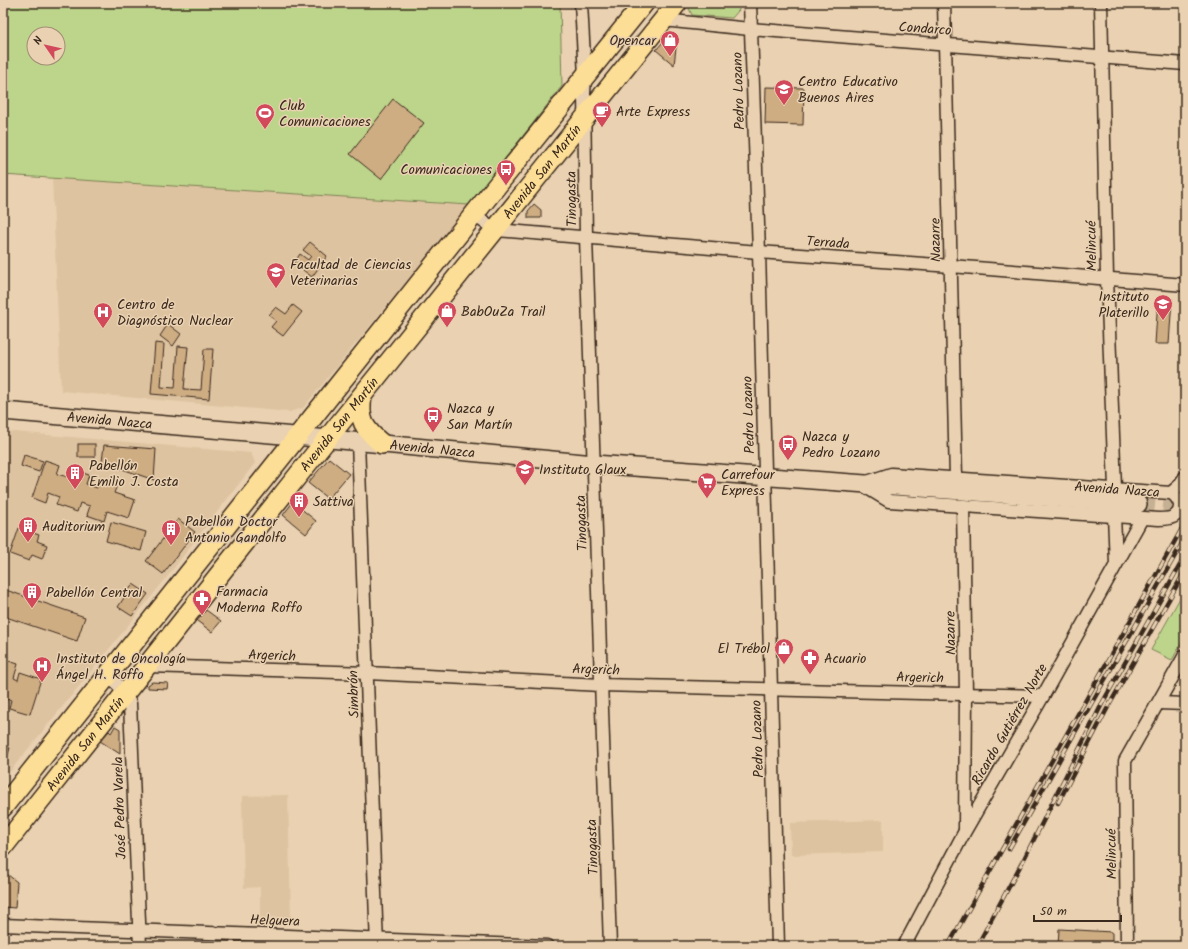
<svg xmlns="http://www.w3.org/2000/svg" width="1188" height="949" font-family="Kalam,sans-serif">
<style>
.built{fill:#dec3a0}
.green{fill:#bdd58b;stroke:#7c8054;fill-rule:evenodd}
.building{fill:#cead83;stroke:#3b2a1e}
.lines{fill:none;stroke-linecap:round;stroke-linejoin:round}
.secondary-tunnel{stroke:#c6b094;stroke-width:17;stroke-dasharray:17 8;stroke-linecap:butt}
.street-casing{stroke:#3b2a1e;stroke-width:15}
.secondary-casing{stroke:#3b2a1e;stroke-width:20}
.primary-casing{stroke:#3b2a1e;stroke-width:22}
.street{stroke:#e9d1b1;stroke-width:12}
.secondary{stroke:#e9d1b1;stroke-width:17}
.primary{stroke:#fdde96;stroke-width:19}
.rail-casing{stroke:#3b2a1e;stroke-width:4.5}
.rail{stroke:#e9d1b1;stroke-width:3;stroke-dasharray:9;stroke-linecap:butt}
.labels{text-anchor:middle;stroke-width:3;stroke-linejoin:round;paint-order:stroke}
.street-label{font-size:14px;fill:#3b2a1e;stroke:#e9d1b1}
.poi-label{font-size:14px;fill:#3b2a1e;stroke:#e9d1b1;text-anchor:start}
</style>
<rect width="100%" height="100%" fill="#e9d1b1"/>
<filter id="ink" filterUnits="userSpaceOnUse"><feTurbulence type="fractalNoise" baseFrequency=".025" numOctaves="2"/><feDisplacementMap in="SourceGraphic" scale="8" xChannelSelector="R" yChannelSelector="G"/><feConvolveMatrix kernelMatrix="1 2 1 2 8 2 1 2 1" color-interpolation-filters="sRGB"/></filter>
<g filter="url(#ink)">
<g class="built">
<polygon points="52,177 469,205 303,408 289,412 61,391"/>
<polygon points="3,431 251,453 255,463 160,586 3,780"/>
<polygon points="288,795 291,917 260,918 260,887 244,888 242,796"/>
<polygon points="883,820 883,852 791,855 790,823"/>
</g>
<g class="green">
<path d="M3,3h557l2,83 -93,119 -466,-30zM34,34h24v24h-24z"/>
<polygon points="690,3 739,3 739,10 732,18 692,15 688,6"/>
<polygon points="1185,589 1185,637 1172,660 1151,650"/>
</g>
<g class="building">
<polygon points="670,37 677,39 674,65 656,50 664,41"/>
<polygon points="766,87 804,88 803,125 765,124"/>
<polygon points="393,99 424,123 381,179 350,154"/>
<polygon points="534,204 541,210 541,218 528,218 528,211"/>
<polygon points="310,242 327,256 312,277 294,263 300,254 308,260 311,256 303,250"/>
<polygon points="1158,298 1172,299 1169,344 1155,344"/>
<polygon points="293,305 302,312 283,336 271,327 276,321 269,315 276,307 286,314"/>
<polygon points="168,324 181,334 173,346 160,336"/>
<polygon points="155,343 164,344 161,387 175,388 178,346 188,347 184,389 201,390 204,349 213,349 209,399 151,394"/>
<rect x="78" y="444" width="17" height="13"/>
<polygon points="104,445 156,449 154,480 102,462"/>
<polygon points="24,455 43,461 39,472 21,466"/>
<polygon points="329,458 349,474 328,499 308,483"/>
<polygon points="45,460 60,465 57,474 68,477 71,469 89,475 86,484 97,488 100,479 117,485 114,493 135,500 129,518 107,511 104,521 87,515 90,506 80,503 77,512 56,505 59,497 48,493 45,503 32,498"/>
<polygon points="293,502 316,521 306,534 283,515"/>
<polygon points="178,519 195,532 163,574 146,561"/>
<polygon points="111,522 146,532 141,551 106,541"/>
<polygon points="19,528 39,535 37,541 47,545 42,559 32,555 29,561 10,554"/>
<polygon points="133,584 148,594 132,616 118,607"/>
<polygon points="3,589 85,617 77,641 3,616"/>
<polygon points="206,610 221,621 212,632 197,621"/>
<polygon points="3,659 18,664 14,678 18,680 20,672 41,679 30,714 9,708 11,700 7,699 3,710"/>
<polygon points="152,682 168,683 167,689 148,688 148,685"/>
<polygon points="115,726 120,729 120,754 100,741 109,731 111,733"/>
<polygon points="3,741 6,742 5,746 10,748 6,761 3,760"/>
<polygon points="3,871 17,882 15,908 3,907"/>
<polygon points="1059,929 1112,932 1112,946 1058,946"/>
</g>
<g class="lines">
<polyline class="secondary-tunnel" points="1138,504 1185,509"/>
<defs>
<g id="street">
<polyline points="581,3 585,76 584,94 586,237 610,946"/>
<polyline points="750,3 759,252 778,946"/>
<polyline points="944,3 956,477"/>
<polyline points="1101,3 1107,278 1115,488"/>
<polyline points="663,20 750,29 1185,64"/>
<polyline points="474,215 496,230 759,252 951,266 1185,285"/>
<polyline points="358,442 377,946"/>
<path d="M891,474l280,19c8,5 13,15 5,22 -4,4 -12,4 -17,4l-270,-18 -28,-17z"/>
<polyline points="1171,493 1179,486 1185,477"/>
<polyline points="963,506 966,694 965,830"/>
<polyline points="1114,515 1116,564"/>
<polyline points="148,666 368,673 601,685 1043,696"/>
<polyline points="108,676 119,686 130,703 140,946"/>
<polyline points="1159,703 1185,704"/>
<path d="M3,925c181,8 362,13 544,21"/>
<polyline points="904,946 965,831 1043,696 1142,518"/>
<polyline points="1127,946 1125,761 1185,655"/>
</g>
<g id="secondary">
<path id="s1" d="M3,411l338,29 253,24 544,40"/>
</g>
<g id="primary">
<path d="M362,396c-4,24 2,33 20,48"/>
<polyline points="3,807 499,183 644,3"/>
<path id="s2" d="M3,847l308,-388 366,-456"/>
</g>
</defs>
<use href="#street" class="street-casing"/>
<use href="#secondary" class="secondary-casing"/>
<use href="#primary" class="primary-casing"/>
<use href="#street" class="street"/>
<use href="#secondary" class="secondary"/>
<use href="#primary" class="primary"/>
<defs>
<g id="rail">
<polyline points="1058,803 1107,709 1185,571"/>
<polyline points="1009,849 1185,538"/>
<polyline points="948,946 1185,523"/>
<polyline points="977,946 1025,857 1104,700 1185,556"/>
</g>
</defs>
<use href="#rail" class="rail-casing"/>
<use href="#rail" class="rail"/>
</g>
</g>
<defs>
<symbol id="shop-pin" viewBox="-11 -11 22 30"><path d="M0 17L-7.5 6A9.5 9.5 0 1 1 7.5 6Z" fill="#d1495b" stroke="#e9d1b1"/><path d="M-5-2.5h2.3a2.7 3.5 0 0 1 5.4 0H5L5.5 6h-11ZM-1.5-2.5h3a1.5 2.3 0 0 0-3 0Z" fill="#fff"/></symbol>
<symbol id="school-pin" viewBox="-11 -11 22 30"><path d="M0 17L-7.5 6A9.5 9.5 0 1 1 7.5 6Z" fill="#d1495b" stroke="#e9d1b1"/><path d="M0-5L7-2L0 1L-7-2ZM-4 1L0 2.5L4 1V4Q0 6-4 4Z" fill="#fff"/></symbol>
<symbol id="cafe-pin" viewBox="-11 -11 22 30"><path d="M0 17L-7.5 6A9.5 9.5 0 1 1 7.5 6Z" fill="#d1495b" stroke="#e9d1b1"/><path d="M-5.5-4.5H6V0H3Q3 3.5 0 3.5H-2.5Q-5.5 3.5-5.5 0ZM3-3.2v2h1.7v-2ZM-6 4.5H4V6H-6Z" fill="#fff"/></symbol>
<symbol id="stadium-pin" viewBox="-11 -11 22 30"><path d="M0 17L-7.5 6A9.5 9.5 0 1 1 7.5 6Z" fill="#d1495b" stroke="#e9d1b1"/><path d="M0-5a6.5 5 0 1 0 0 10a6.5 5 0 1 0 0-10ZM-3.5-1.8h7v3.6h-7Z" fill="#fff"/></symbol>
<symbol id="bus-pin" viewBox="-11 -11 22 30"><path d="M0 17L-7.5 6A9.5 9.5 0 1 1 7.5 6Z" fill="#d1495b" stroke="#e9d1b1"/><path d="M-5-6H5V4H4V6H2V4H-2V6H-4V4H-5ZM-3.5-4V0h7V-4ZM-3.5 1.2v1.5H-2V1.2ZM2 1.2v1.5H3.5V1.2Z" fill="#fff"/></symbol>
<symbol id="university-pin" viewBox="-11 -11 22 30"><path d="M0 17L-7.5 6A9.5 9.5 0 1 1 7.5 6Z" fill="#d1495b" stroke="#e9d1b1"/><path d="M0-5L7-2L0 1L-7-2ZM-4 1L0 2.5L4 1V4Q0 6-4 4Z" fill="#fff"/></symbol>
<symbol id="hospital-pin" viewBox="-11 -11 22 30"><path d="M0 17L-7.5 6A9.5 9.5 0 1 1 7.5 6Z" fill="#d1495b" stroke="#e9d1b1"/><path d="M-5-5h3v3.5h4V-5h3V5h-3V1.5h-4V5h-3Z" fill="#fff"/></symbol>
<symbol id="building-pin" viewBox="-11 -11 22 30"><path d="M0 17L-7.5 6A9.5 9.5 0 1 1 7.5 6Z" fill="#d1495b" stroke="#e9d1b1"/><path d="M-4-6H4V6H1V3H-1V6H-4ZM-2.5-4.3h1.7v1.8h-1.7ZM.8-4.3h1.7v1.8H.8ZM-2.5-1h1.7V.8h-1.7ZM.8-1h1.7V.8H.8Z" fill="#fff"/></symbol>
<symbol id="supermarket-pin" viewBox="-11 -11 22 30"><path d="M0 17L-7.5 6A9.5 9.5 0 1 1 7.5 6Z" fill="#d1495b" stroke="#e9d1b1"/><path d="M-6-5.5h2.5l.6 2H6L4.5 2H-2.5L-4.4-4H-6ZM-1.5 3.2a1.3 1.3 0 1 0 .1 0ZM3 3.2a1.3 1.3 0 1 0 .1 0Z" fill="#fff"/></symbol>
<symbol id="pharmacy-pin" viewBox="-11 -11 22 30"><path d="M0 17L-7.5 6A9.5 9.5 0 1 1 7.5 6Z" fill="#d1495b" stroke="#e9d1b1"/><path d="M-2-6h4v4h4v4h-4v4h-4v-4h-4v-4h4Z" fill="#fff"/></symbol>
</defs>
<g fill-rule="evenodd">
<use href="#shop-pin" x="659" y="29" width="22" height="30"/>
<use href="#school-pin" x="773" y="78" width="22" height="30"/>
<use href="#cafe-pin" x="591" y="100" width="22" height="30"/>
<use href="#stadium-pin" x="254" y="102" width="22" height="30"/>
<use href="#bus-pin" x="495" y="158" width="22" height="30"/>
<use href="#university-pin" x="265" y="261" width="22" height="30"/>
<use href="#school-pin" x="1152" y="293" width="22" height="30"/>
<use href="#shop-pin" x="436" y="300" width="22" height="30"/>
<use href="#hospital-pin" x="92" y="301" width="22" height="30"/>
<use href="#bus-pin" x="422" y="405" width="22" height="30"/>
<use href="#bus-pin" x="777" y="433" width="22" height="30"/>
<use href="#school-pin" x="514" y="458" width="22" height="30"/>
<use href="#building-pin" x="64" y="462" width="22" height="30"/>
<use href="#supermarket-pin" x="696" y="471" width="22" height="30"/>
<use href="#building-pin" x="288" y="490" width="22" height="30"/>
<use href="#building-pin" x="17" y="515" width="22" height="30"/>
<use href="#building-pin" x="160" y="518" width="22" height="30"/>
<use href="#building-pin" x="21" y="581" width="22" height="30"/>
<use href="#pharmacy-pin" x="191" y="588" width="22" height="30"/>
<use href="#shop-pin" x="773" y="637" width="22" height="30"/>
<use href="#pharmacy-pin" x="799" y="647" width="22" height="30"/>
<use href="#hospital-pin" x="31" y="655" width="22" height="30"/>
</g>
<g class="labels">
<g class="street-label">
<text transform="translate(925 28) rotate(4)" y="5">Condarco</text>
<text transform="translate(738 91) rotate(-92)" y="5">Pedro Lozano</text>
<text dy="5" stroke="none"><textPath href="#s2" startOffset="864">Avenida San Martín</textPath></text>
<text transform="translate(571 199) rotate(-91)" y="5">Tinogasta</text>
<text transform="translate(935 240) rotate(-91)" y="5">Nazarre</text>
<text transform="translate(828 242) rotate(4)" y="5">Terrada</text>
<text transform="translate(1091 246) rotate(-91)" y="5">Melincué</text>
<text transform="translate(748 415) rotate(-92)" y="5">Pedro Lozano</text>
<text dy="5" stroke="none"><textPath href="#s1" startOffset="107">Avenida Nazca</textPath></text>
<text dy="5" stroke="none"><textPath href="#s2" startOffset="540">Avenida San Martín</textPath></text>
<text dy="5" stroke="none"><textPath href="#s1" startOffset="431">Avenida Nazca</textPath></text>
<text transform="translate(1117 489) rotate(4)" y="5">Avenida Nazca</text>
<text transform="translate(581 523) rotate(-92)" y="5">Tinogasta</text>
<text transform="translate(950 633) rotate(-91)" y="5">Nazarre</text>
<text transform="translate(272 655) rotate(2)" y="5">Argerich</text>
<text transform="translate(596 669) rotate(2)" y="5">Argerich</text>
<text transform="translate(920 677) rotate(1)" y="5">Argerich</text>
<text transform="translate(353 694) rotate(-92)" y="5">Simbrón</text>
<text transform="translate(1009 724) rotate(-60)" y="5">Ricardo Gutiérrez Norte</text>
<text transform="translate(757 739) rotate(-92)" y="5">Pedro Lozano</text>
<text dy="5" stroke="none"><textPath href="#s2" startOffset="132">Avenida San Martín</textPath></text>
<text transform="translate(119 808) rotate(-92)" y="5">José Pedro Varela</text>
<text transform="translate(592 847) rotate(-92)" y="5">Tinogasta</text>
<text transform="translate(1111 854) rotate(-91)" y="5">Melincué</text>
<text transform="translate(275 920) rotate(2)" y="5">Helguera</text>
</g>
<g class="poi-label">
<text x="656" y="45" text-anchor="end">Opencar</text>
<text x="798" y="86">Centro Educativo<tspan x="798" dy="16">Buenos Aires</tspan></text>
<text x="279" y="110">Club<tspan x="279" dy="16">Comunicaciones</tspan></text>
<text x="616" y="116">Arte Express</text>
<text x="492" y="174" text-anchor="end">Comunicaciones</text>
<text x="290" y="269">Facultad de Ciencias<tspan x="290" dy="16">Veterinarias</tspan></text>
<text x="1149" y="301" text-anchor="end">Instituto<tspan x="1149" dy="16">Platerillo</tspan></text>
<text x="117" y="309">Centro de<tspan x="117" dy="16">Diagnóstico Nuclear</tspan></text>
<text x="461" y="316">BabOuZa Trail</text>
<text x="447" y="413">Nazca y<tspan x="447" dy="16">San Martín</tspan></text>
<text x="802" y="441">Nazca y<tspan x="802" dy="16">Pedro Lozano</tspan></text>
<text x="89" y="470">Pabellón<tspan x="89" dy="16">Emilio J. Costa</tspan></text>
<text x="539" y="474">Instituto Glaux</text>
<text x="721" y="479">Carrefour<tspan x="721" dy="16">Express</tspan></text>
<text x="313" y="506">Sattiva</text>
<text x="185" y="526">Pabellón Doctor<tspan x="185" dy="16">Antonio Gandolfo</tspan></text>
<text x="42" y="531">Auditorium</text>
<text x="216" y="596">Farmacia<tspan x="216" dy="16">Moderna Roffo</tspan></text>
<text x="46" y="597">Pabellón Central</text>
<text x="770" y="653" text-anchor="end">El Trébol</text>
<text x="56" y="663">Instituto de Oncología<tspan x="56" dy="16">Ángel H. Roffo</tspan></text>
<text x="824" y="663">Acuario</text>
</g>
</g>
<rect width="1188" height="949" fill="none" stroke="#e9d1b1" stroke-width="16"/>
<rect x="8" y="8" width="1172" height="933" fill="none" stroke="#3b2a1e" stroke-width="1.5" filter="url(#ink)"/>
<g transform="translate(46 46) rotate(304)"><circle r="19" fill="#e9d1b1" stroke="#a38e76"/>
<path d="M0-3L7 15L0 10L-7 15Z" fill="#d1495b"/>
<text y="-6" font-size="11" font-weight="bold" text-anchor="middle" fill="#3b2a1e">N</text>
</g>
<path d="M1034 915v6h87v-6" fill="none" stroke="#3b2a1e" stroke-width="2"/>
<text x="1040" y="915" font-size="12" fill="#3b2a1e" stroke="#e9d1b1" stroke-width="3" paint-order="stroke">50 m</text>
</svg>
